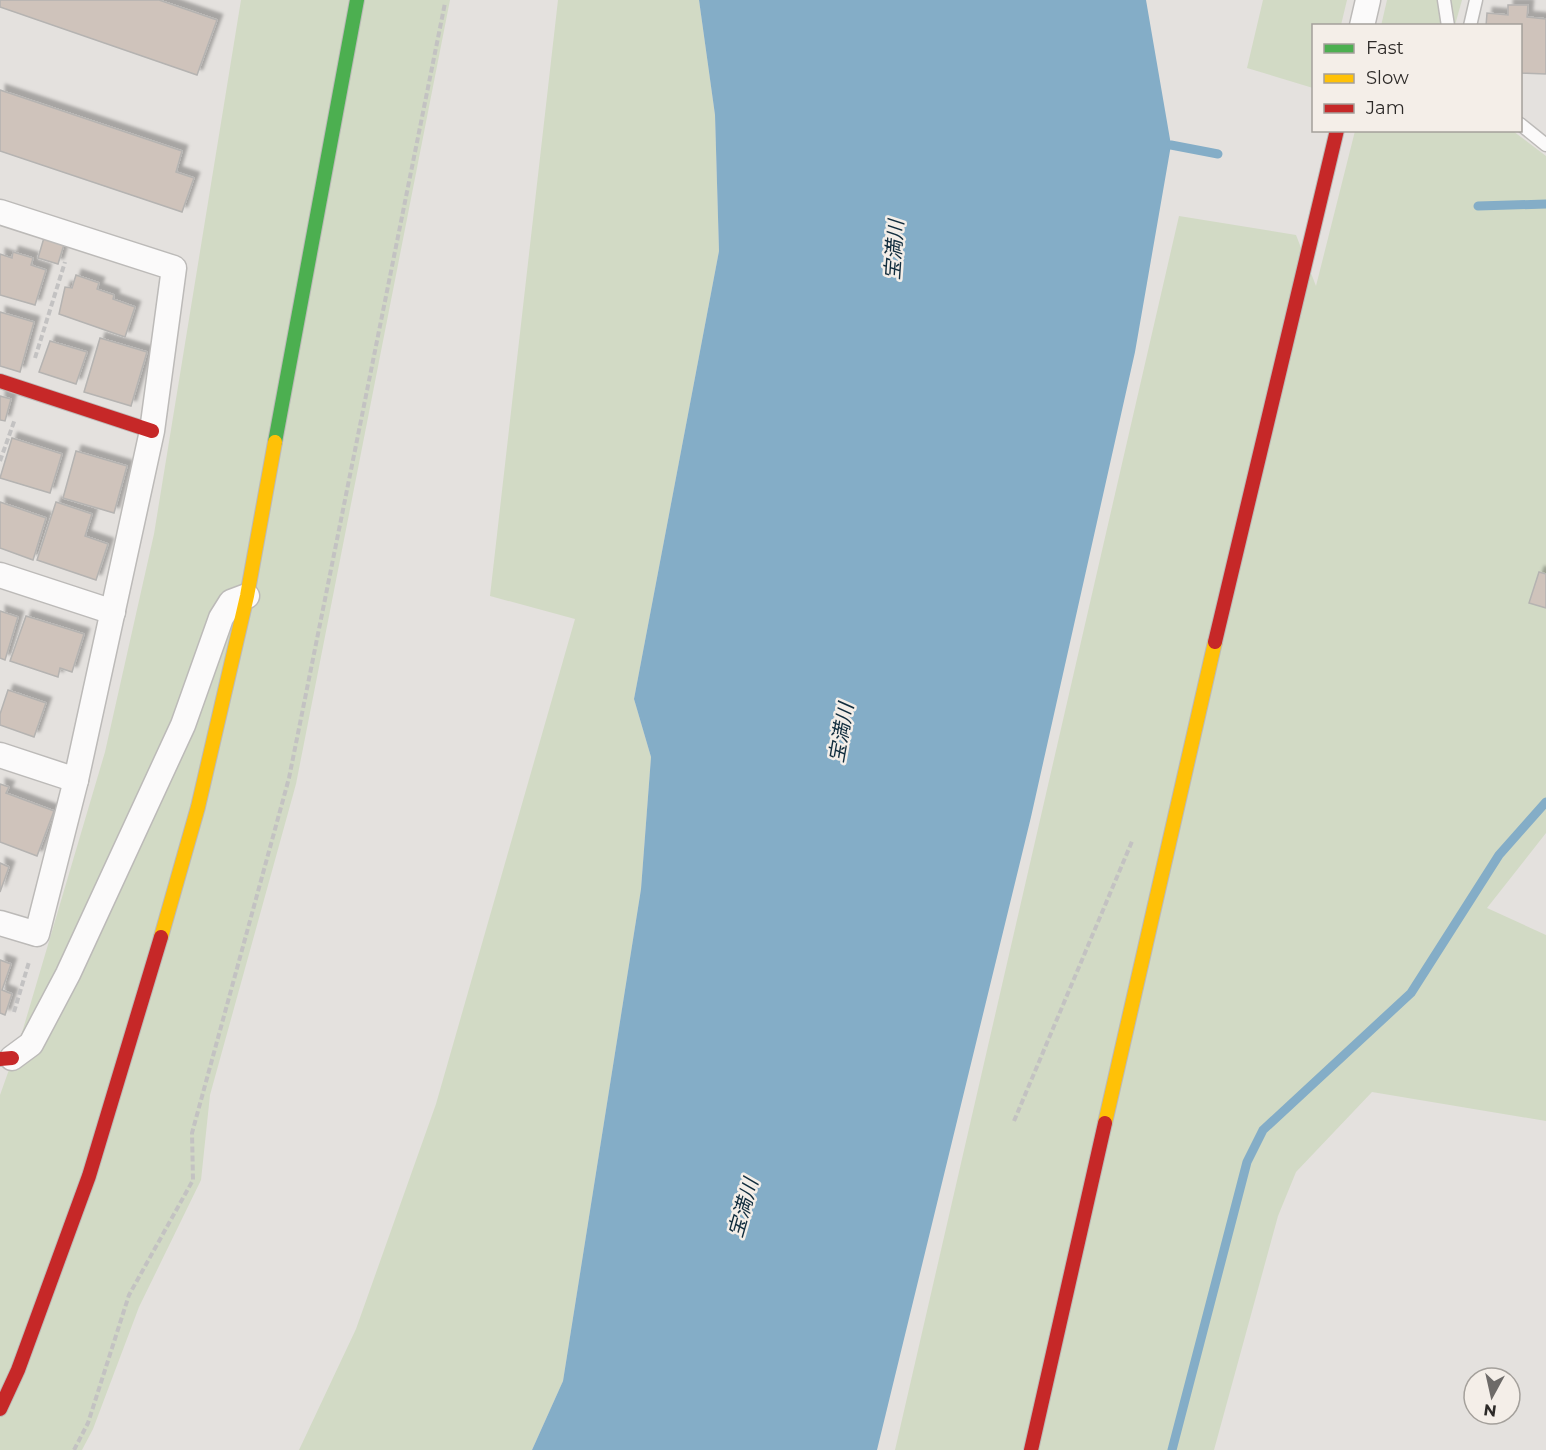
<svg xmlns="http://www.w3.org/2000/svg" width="1546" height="1450" font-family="Montserrat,'Noto Sans JP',sans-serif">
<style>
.green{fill:#d2dac5}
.water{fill:#84adc7}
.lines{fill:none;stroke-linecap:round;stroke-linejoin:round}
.stream{stroke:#84adc7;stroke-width:9}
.building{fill:#cfc3bb;stroke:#b5b3b1;stroke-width:1.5;filter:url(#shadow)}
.lane-casing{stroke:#bcbab8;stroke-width:15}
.street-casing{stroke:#bcbab8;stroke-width:27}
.fast-casing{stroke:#bcbab8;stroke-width:16}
.slow-casing{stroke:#bcbab8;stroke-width:16}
.jam-casing{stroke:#bcbab8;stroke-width:16}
.path{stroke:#c3c2c2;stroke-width:4;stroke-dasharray:6 3;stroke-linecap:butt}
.lane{stroke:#fbfafa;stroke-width:12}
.street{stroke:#fbfafa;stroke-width:24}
.fast{stroke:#4caf50;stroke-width:14}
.slow{stroke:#ffc107;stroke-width:14}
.jam{stroke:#c62828;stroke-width:14}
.labels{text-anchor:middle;stroke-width:5;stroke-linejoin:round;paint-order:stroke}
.water-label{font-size:20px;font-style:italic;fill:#102c3d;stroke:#f4eee8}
</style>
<defs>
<filter id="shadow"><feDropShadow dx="5.5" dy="-5.5" stdDeviation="1.5" flood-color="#0004"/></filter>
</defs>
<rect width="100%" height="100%" fill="#e4e1de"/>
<g class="green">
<polygon points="241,0 450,0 296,784 210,1095 201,1180 139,1307 93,1429 82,1450 0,1450 0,1095 21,1036 105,752 154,534"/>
<polygon points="558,0 699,0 715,115 719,251 634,699 651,757 641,889 563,1381 532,1450 299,1450 356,1329 436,1104 575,619 490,596"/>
<polygon points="1263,0 1347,0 1341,25 1314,26 1313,88 1247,68"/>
<polygon points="1387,0 1462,0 1455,25 1381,26"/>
<polygon points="1355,131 1513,131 1546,156 1546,833 1487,908 1546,935 1546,1121 1372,1092 1296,1172 1278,1216 1214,1450 895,1450 1179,216 1296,235 1316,286"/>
</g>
<polygon class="water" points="699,0 1146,0 1171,145 1135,352 1031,817 877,1450 532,1450 563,1381 641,889 651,757 634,699 719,251 715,115"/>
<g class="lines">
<g class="stream">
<polyline points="1171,145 1218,154"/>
<polyline points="1478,206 1546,204"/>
<polyline points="1172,1450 1247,1162 1263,1130 1411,993 1499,855 1546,802"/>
</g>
</g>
<g class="building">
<polygon points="0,0 159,0 217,20 197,75 0,7"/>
<polygon points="1508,5 1528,5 1527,17 1546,19 1546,74 1520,73 1520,26 1486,26 1487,13 1508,15"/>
<polygon points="0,90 182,151 176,172 194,178 182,212 0,151"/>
<polygon points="46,231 66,238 58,264 38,258"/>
<polygon points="13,252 33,258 31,265 46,270 35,305 0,295 0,254 12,258"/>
<polygon points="76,275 99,283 97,289 114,295 113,299 135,307 125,337 59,314 65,287 72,288"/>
<polygon points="0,312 34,322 20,372 0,366"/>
<polygon points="100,338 147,352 131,406 84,392"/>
<polygon points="50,341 87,352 76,384 39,372"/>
<polygon points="0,396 11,399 5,421 0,420"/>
<polygon points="12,438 62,454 50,493 0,478"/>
<polygon points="76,451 127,466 114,513 63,498"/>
<polygon points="0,502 46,518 33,560 0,548"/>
<polygon points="56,502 92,514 85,536 108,544 96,580 37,560"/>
<polygon points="1539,572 1546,574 1546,608 1529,603"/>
<polygon points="0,611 18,617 5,660 0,658"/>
<polygon points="26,616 84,634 72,672 60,668 58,677 10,661"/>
<polygon points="8,690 46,703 34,737 0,725 0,714"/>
<polygon points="0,784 9,787 6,793 54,811 37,856 0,842"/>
<polygon points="0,863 9,867 0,892"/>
<polygon points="0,960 11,964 2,990 12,994 5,1015 0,1013"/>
</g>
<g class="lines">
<defs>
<g id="lane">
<polyline points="1444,0 1448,26"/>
<polyline points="1470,26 1476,0"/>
<polyline points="1520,124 1546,145"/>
</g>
<g id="street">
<polyline points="1362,26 1368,0"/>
<polyline points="0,212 174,268 152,431 76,780 37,934 0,923"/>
<polyline points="0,575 113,612"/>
<polyline points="0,755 76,780"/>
<polyline points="12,1058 31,1044 68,974 183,725 221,618 231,602 247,596"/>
</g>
<polyline id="fast" points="275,442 357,0"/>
<g id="slow">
<polyline points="161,937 198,807 247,596 275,442"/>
<polyline points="1105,1123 1215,642"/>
</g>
<g id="jam">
<polyline points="0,381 152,431"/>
<polyline points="1215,642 1337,130"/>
<polyline points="0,1059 12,1058"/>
<polyline points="0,1409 18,1370 89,1176 161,937"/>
<polyline points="1031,1450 1105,1123"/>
</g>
</defs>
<use href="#lane" class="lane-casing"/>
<use href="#street" class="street-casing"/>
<use href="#fast" class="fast-casing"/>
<use href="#slow" class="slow-casing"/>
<use href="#jam" class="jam-casing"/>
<g class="path">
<polyline points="35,358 65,262"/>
<polyline points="0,461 15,419"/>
<polyline points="14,1012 29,962"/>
<polyline points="1014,1121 1133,839"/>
<polyline points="74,1450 88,1423 129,1295 193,1180 192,1133 289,778 445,3"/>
</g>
<use href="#lane" class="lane"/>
<use href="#street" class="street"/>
<use href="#fast" class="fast"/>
<use href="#slow" class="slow"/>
<use href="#jam" class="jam"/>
</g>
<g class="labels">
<g class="water-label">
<text transform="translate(894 250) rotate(-86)" y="7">宝満川</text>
<text transform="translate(841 733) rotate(-80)" y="7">宝満川</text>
<text transform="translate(743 1208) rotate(-74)" y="7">宝満川</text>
</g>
</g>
<rect x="1312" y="24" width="210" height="108" fill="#f4eee8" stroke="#a4a09b" stroke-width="1.5"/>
<rect x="1324" y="44" width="30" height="9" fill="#4caf50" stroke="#a4a09b" stroke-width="1.5"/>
<text x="1366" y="54" font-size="18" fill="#2d2a28">Fast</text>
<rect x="1324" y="74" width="30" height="9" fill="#ffc107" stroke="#a4a09b" stroke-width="1.5"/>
<text x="1366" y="84" font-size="18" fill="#2d2a28">Slow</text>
<rect x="1324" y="104" width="30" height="9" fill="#c62828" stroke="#a4a09b" stroke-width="1.5"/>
<text x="1366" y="114" font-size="18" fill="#2d2a28">Jam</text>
<g transform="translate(1492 1396) rotate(188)"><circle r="28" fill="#f4eee8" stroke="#a4a09b" stroke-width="1.5"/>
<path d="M0-4.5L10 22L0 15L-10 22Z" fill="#6d6a68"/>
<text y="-9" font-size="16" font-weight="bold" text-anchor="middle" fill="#2d2a28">N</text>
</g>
</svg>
